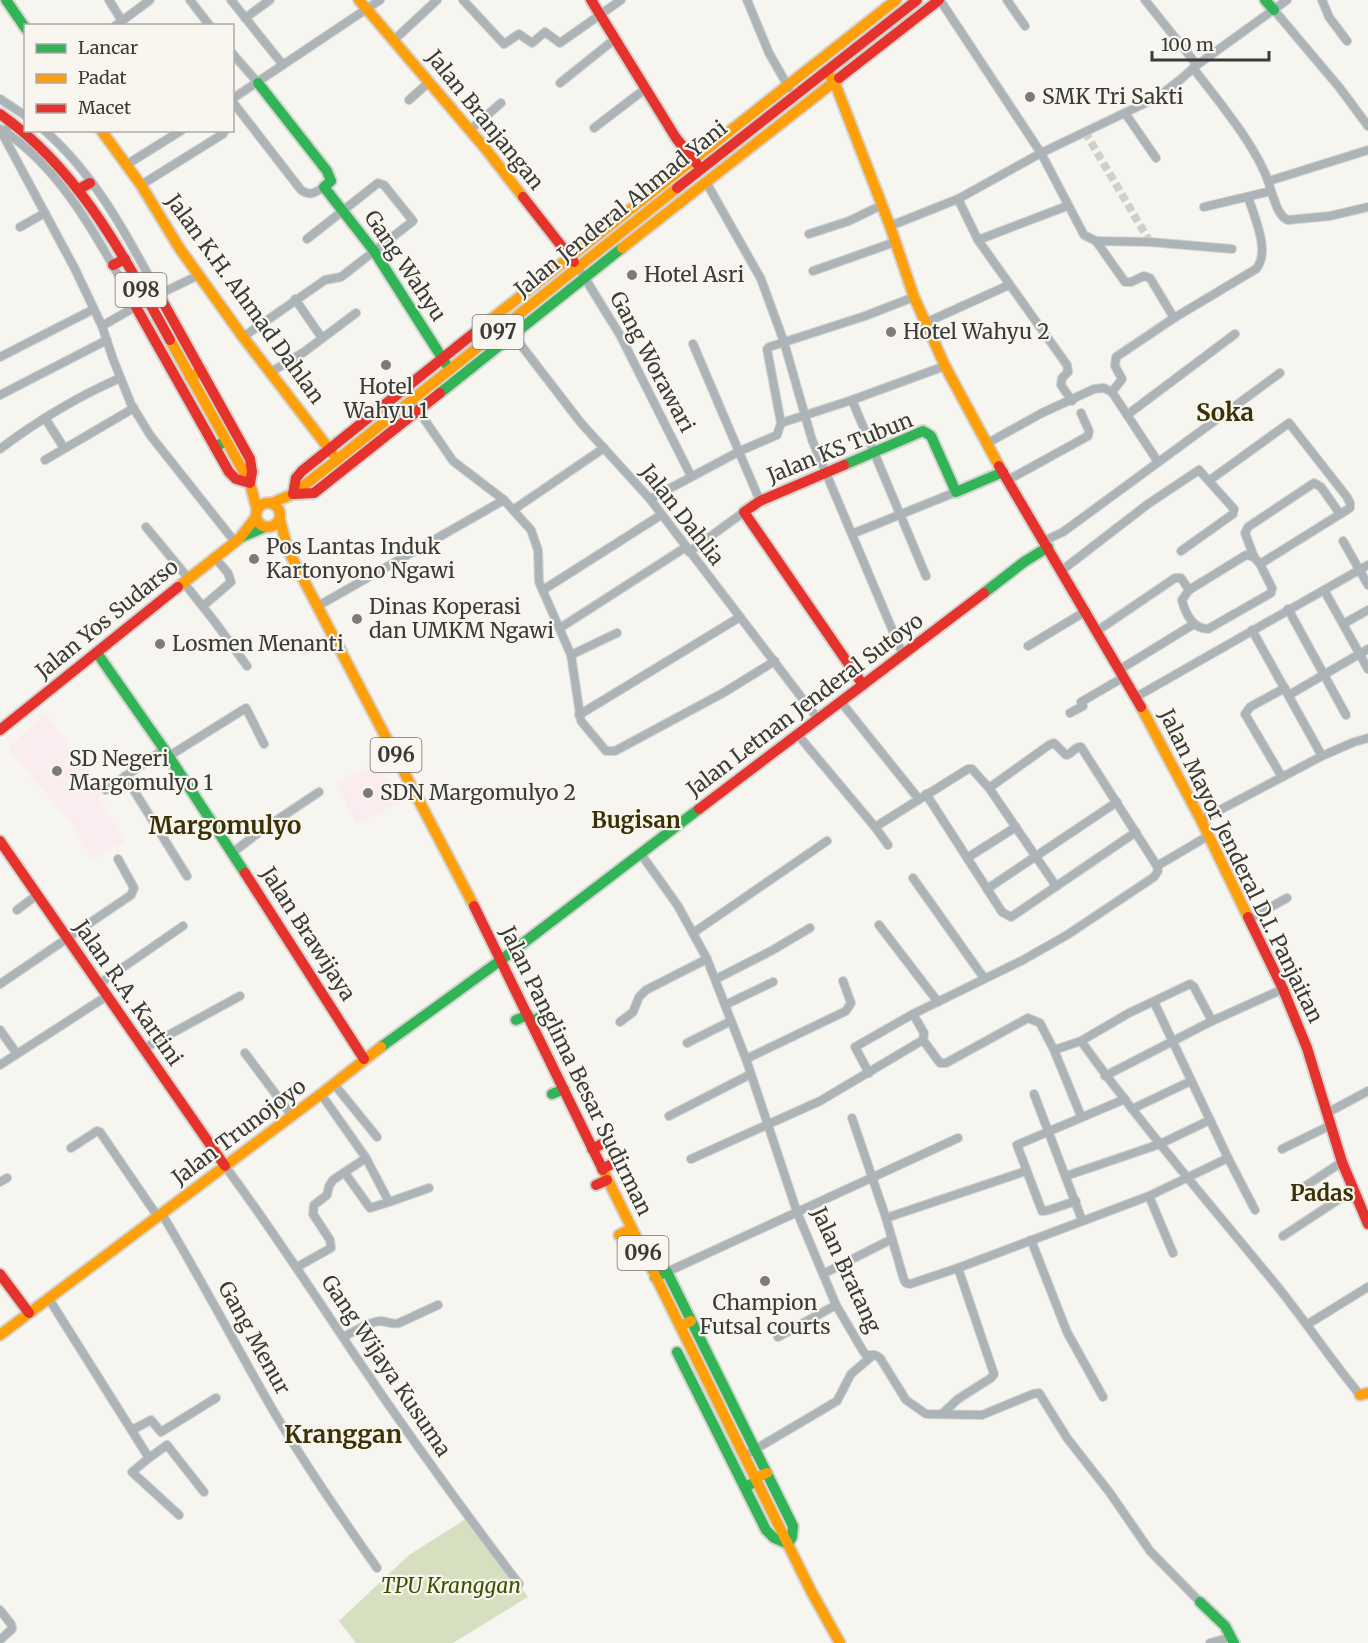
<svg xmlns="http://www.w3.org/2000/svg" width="1368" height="1643" font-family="Merriweather,serif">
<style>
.education{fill:#faecef}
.green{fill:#d6e0c0}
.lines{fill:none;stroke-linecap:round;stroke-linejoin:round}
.street-tunnel{stroke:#d0d0cb;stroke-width:8;stroke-dasharray:8 4;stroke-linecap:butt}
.street-casing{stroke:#d3d3d0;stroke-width:10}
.fast-casing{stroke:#d3d3d0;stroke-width:14}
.slow-casing{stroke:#d3d3d0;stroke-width:14}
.jam-casing{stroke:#d3d3d0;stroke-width:14}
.street{stroke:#adb4b8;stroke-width:8}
.fast{stroke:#30b455;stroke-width:10}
.slow{stroke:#ff9f0a;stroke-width:10}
.jam{stroke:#e5322d;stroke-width:10}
.poi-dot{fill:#7c7b78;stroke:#f8f6ee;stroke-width:2}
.labels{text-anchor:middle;stroke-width:4.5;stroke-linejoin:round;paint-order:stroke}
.shield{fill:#f8f6ee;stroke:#73726e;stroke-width:1.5}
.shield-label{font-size:20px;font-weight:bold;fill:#3a3a37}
.poi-label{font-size:21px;fill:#3a3a37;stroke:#f8f6ee;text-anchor:start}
.street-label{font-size:21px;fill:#3a3a37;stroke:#f8f6ee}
.park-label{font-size:21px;font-style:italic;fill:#3d4f02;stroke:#f8f6ee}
.neighbourhood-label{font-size:22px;font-weight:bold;fill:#3b3106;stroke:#f8f6ee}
.quarter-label{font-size:24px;font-weight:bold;fill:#3b3106;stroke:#f8f6ee}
</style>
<rect width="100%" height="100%" fill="#f6f5f0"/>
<g class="education">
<polygon points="46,714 103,794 98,798 125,842 92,859 71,822 8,748"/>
<polygon points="379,762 400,802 356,824 336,783"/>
</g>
<polygon class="green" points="469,1517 528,1597 453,1643 356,1643 339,1621 409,1555"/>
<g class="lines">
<polyline class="street-tunnel" points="1085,132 1150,242"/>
<defs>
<g id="street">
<polyline points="109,0 122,21"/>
<polyline points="190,0 210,26"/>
<polyline points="231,0 283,65"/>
<polyline points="463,0 504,44 519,34 532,43 545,32 560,43 621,0"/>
<polyline points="747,0 769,53 789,88"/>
<polyline points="940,0 1041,153 1084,235 1096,241 1125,282 1131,282 1144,276 1150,278 1174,318"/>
<polyline points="1007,0 1025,26"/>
<polyline points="1145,0 1197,65"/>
<polyline points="1322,0 1329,17 1347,41"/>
<polyline points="1274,10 1339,87 1368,126"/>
<polyline points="245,18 270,0"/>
<polyline points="115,26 150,0"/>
<polyline points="394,40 437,0"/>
<polyline points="232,53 258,83"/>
<path d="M1193,68c24,31 70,86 78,123l-67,16"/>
<polyline points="560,83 615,39"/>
<polyline points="0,99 26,116"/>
<polyline points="232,99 380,0"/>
<polyline points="409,100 429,82"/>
<path d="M232,101l69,89c10,7 15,2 23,-3"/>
<polyline points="1125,113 1156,158"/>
<polyline points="12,122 3,135 75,269 102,326 113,359 131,404 150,435 235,542"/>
<polyline points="594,128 645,89"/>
<path d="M0,129c60,35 103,118 136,178"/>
<path d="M44,130c51,44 84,107 115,165"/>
<polyline points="470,130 501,103"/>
<polyline points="126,165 182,130"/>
<polyline points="1269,181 1368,150"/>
<polyline points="706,182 761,279 784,342 812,440 903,655"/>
<polyline points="141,185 223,134 225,130"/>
<path d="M1271,191c4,10 7,25 17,29l42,-4 38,-9"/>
<polyline points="958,199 978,240 1067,365 1068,372 1062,378 1061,385 1072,401"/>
<polyline points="890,226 958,199 1041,153 1158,97 1181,79 1197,65 1287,0"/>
<polyline points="20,227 45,213"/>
<polyline points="809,234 849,221 882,205"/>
<polyline points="978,240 1067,206"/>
<polyline points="1096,241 1150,242 1232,249"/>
<polyline points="578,267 620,335 691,476"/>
<polyline points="813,271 895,242"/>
<polyline points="295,299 322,338"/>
<polyline points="925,323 1009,285"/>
<polyline points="102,326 147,300 199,275"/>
<polyline points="514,336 581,423 650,499 818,719"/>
<polyline points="243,337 325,280 341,277 413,221 384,185 378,183 307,239"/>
<polyline points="693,344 760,501"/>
<polyline points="0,357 94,309"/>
<polyline points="271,372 304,352 356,313"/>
<path d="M1112,392l10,-13 -7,-13 1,-9 58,-39 82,-49c15,-17 -2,-53 -8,-72"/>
<polyline points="0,395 107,340"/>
<polyline points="411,400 453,461 504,500 531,530 538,550 539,582 571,655 581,721 606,751 615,751 723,693 775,661"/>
<polyline points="852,400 926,576"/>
<polyline points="1127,415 1235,334"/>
<polyline points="45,418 64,448"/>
<polyline points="781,423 852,400 945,366"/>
<polyline points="986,444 1042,413 1094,389 1104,388 1112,392 1158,462"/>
<path d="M0,449c37,-28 77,-52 120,-71"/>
<polyline points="45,460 134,408"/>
<polyline points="1008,480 1088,436 1089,431 1081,413"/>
<path d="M1210,480l79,-57 58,74 3,6v5l-90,56 -6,-7 -8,-2 -57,35 -7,10c3,13 11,29 26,29l63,-36 1,-5 -12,-24"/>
<polyline points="650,499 740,451 777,435 781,423 767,349 769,347 865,316 914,297"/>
<polyline points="513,510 604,448"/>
<polyline points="146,527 189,579"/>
<polyline points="852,534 956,492"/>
<polyline points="1044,541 1063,532 1280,373"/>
<polyline points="1343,541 1368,585"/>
<polyline points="689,552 744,512"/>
<polyline points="1254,557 1245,533 1248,527 1314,483 1321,487 1340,514"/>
<polyline points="1061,571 1148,504 1199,470 1234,509 1233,514 1181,551"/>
<polyline points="184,583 215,622 247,666"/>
<polyline points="543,590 661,515"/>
<polyline points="1324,590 1368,669"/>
<polyline points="203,606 231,582 228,573 215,558"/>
<polyline points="318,606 504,500"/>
<polyline points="1288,609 1346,715"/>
<polyline points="1343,624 1368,610"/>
<polyline points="560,628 686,547"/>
<polyline points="1252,630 1322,756"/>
<polyline points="1097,631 1175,578 1181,578 1189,590"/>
<polyline points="1028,646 1086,611"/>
<polyline points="571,655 617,633"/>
<polyline points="1119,670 1194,624"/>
<polyline points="1289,695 1368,649"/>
<polyline points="1136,697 1368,565"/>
<polyline points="841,702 918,798"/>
<polyline points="1070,713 1083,706 1081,702 1124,677"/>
<polyline points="579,715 740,617"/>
<polyline points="798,735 875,827 888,845"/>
<polyline points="169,756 246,708 264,744"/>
<polyline points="125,776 187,876"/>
<polyline points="1282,777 1245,714 1250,707 1285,688"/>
<path d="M989,788l60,-43 5,-2 12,12c7,-1 8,-9 15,-8l76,119"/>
<polyline points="106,790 164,749"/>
<polyline points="926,794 1002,912 1011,917 1136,832"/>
<polyline points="1201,820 1322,756 1354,742 1368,738"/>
<polyline points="875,827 968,769 972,769 989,788 1056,886"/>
<polyline points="232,853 262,830 319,792"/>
<polyline points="641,854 678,906 707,959 746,1059 797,1212 836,1305 863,1351 866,1355 875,1355 880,1358 906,1400 926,1414 982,1415 1033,1394 1039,1393 1067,1438 1110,1493 1150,1551 1200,1602"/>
<polyline points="967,858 1016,827"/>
<polyline points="913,878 984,978"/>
<polyline points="987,889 1117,802"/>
<polyline points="17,910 37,895"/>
<polyline points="1249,919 1287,898"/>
<polyline points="879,925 938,1002"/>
<polyline points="693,933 827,841"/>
<polyline points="716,979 771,951 810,928"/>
<polyline points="0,984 131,895 134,888 118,859"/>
<polyline points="99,984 183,926"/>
<polyline points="725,1005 773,982"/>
<polyline points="620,1022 633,1012 639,997 646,990 707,959"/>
<polyline points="0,1030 17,1054"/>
<polyline points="923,1040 940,1063 946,1063 1028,1018 1040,1023 1054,1050"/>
<path d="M1081,1041c61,85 130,164 196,245 29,36 54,74 83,109"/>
<polyline points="687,1043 731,1021"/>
<polyline points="143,1049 240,996"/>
<polyline points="245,1053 292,1116"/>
<polyline points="746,1059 846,1011 851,1003 843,981"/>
<polyline points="0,1065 107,996"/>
<polyline points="869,1073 855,1047 913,1014"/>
<polyline points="1105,1076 1212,1021 1283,989"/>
<polyline points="334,1084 377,1137"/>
<polyline points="1034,1094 1082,1220"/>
<polyline points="1132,1109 1191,1081"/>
<polyline points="1327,1113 1368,1091"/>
<polyline points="669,1116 751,1074"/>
<polyline points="1081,1116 1054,1050 1081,1041 1129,1013 1190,984 1194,987 1212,1021"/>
<polyline points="852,1118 886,1218 904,1280 906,1283 910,1284 958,1268 1149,1196 1228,1158 1154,1002"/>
<polyline points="71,1148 97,1131 100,1132 158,1217"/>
<polyline points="1282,1149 1331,1125"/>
<polyline points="1228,1158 1255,1210"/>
<polyline points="691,1159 820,1101 923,1040 924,1033 913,1014 1023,960 1067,935 1154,877 1158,871 1157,866 1208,836"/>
<path d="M225,1166c46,62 87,125 129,188 53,79 108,155 165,230"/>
<polyline points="345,1173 370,1208 389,1202 366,1158"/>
<polyline points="1066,1176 1160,1144 1210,1120"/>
<polyline points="0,1182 7,1178"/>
<polyline points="1304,1187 1342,1162"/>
<polyline points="1149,1196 1173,1253"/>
<polyline points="1076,1201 1049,1210 1042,1211 1017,1145 1125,1099"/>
<polyline points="389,1202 429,1188"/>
<path d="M162,1214c39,65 74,132 112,198 32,54 67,105 103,156"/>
<polyline points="886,1218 1026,1171"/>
<polyline points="1283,1236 1353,1190"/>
<polyline points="1031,1240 1067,1332 1103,1397"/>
<polyline points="297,1267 331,1248 330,1240 313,1214 314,1205 327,1195 329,1186 333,1180 366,1158 321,1094"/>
<polyline points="667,1272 958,1138"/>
<polyline points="823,1274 892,1239"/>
<polyline points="49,1299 149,1458 132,1472 179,1515"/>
<polyline points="1308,1324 1368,1287"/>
<path d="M343,1337c11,-5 25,-15 37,-16 7,0 12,4 19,2l39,-18"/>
<polyline points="778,1337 836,1305"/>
<polyline points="942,1414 958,1399 991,1378 994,1374 958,1268"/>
<polyline points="132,1430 151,1420 161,1432 216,1398"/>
<polyline points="744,1456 837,1401 851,1374 872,1356"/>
<polyline points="149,1458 167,1445 204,1492"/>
<polyline points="0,1610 11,1624 12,1629 0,1640"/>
<polyline points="1210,1643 1231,1637"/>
</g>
<g id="fast">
<polyline points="6,0 26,29"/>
<polyline points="1265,0 1274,10"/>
<polyline points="258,83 327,171 331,181 324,187 374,251 446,364"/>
<polyline points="440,393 622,248"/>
<polyline points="215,447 226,441"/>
<polyline points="844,465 923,431 931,436 956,492 1003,472"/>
<polyline points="242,537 265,527"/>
<polyline points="984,593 1024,562 1048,547"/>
<polyline points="97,653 164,749 245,873"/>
<polyline points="516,1020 528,1015"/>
<polyline points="531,1021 543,1016"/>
<polyline points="381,1047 501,960 699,809"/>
<polyline points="552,1094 564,1089"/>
<polyline points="655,1277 667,1272 793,1526 792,1537 788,1544 774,1538 766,1530 677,1352"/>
<polyline points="745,1487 757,1481"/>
<polyline points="1200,1602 1225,1626 1234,1643"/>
</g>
<g id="slow">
<polyline points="359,0 485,148 523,197"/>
<polyline points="830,76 836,86 890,226 914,297 945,366 999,466"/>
<polyline points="101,130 141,185 180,249 243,337 333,454"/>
<polyline points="622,248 839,78"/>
<polyline points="489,321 896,0"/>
<polyline points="170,340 250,483 257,510"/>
<polyline points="190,377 202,371"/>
<circle cx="268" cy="515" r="12"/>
<polyline points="272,503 293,494 338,459 677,188"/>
<polyline points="280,520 288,550 474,906"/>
<polyline points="178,587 239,539 256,517"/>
<polyline points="1141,707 1201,820 1248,917"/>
<polyline points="603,1170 811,1591 840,1643"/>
<polyline points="619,1235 631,1229"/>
<polyline points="680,1326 691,1321"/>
<polyline points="0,1335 321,1094 381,1047"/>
<polyline points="1360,1395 1368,1393"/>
<polyline points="755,1478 767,1473"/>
</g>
<g id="jam">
<polyline points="591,0 676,138 697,164"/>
<polyline points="839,78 939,0"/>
<path d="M0,114c80,56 124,143 170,226"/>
<polyline points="677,188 917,0"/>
<polyline points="79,189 90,183"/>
<polyline points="523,197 574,262"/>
<polyline points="113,265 125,259"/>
<polyline points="136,307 229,472 236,479 250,483 252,472 250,459 159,295"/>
<polyline points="440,393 314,493 293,494 296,478 302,471 489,321"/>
<polyline points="844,465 760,501 744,512 863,685"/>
<polyline points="999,466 1141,707"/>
<polyline points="0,730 178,587"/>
<polyline points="699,809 984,593"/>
<polyline points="0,841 225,1166"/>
<polyline points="245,873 364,1059"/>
<polyline points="474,906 603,1170"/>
<polyline points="1248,917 1283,989 1307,1048 1342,1162 1368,1224"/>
<polyline points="592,1149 604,1143"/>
<polyline points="602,1169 614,1163"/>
<polyline points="596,1185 607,1180"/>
<polyline points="0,1274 29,1313"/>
</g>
</defs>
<use href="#street" class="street-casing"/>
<use href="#fast" class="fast-casing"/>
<use href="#slow" class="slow-casing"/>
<use href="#jam" class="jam-casing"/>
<use href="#street" class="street"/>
<use href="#fast" class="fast"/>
<use href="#slow" class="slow"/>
<use href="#jam" class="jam"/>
</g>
<g class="poi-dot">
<circle cx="1030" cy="97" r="6"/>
<circle cx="632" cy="275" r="6"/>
<circle cx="891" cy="332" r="6"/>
<circle cx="386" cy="365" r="6"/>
<circle cx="254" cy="559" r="6"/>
<circle cx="357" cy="619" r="6"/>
<circle cx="160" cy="644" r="6"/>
<circle cx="57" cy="771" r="6"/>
<circle cx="368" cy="793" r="6"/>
<circle cx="765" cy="1281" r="6"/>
</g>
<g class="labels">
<g class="shield">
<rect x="115.5" y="273" width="51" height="34" rx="4.5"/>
<rect x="472.5" y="315" width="51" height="34" rx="4.5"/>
<rect x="370.5" y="738" width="51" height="34" rx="4.5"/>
<rect x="617.5" y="1236" width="51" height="34" rx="4.5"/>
</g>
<g class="shield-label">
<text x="141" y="297">098</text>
<text x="498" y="339">097</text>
<text x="396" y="762">096</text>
<text x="643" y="1260">096</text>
</g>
<g class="poi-label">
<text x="1042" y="104">SMK Tri Sakti</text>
<text x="644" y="282">Hotel Asri</text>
<text x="903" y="339">Hotel Wahyu 2</text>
<text x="386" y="394" text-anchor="middle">Hotel<tspan x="386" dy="24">Wahyu 1</tspan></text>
<text x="266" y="554">Pos Lantas Induk<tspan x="266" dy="24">Kartonyono Ngawi</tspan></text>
<text x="369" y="614">Dinas Koperasi<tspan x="369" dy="24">dan UMKM Ngawi</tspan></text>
<text x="172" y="651">Losmen Menanti</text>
<text x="69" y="766">SD Negeri<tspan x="69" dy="24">Margomulyo 1</tspan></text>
<text x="380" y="800">SDN Margomulyo 2</text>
<text x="765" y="1310" text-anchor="middle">Champion<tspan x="765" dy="24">Futsal courts</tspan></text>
</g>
<g class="street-label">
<text transform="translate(485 120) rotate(51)" y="7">Jalan Branjangan</text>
<text transform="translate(621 209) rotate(-39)" y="7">Jalan Jenderal Ahmad Yani</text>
<text transform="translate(405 266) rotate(56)" y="7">Gang Wahyu</text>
<text transform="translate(245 299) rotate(54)" y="7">Jalan K.H. Ahmad Dahlan</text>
<text transform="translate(652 362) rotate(62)" y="7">Gang Worawari</text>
<text transform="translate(840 448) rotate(-22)" y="7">Jalan KS Tubun</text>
<text transform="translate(682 515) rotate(52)" y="7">Jalan Dahlia</text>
<text transform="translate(107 619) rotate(-39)" y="7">Jalan Yos Sudarso</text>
<text transform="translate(805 705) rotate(-37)" y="7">Jalan Letnan Jenderal Sutoyo</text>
<text transform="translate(1241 866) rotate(64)" y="7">Jalan Mayor Jenderal D.I. Panjaitan</text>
<text transform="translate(308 934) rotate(57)" y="7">Jalan Brawijaya</text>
<text transform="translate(128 993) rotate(55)" y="7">Jalan R.A. Kartini</text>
<text transform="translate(576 1071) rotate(64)" y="7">Jalan Panglima Besar Sudirman</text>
<text transform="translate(239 1132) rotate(-37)" y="7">Jalan Trunojoyo</text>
<text transform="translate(846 1270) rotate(65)" y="7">Jalan Bratang</text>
<text transform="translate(254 1338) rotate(61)" y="7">Gang Menur</text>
<text transform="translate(386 1366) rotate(56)" y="7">Gang Wijaya Kusuma</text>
</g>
<g class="park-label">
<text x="451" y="1593">TPU Kranggan</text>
</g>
<g class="neighbourhood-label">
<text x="636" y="828">Bugisan</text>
<text x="1322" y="1201">Padas</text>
</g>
<g class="quarter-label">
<text x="1225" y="421">Soka</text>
<text x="225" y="834">Margomulyo</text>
<text x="343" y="1443">Kranggan</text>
</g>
</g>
<rect x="24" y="24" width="210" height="108" fill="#f8f6ee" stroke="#acaba5" stroke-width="1.5"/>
<rect x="36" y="44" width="30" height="9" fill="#30b455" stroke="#acaba5" stroke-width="1.5"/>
<text x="78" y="54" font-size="18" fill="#3a3a37">Lancar</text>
<rect x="36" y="74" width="30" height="9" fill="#ff9f0a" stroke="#acaba5" stroke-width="1.5"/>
<text x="78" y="84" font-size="18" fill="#3a3a37">Padat</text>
<rect x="36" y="104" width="30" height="9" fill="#e5322d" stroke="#acaba5" stroke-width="1.5"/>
<text x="78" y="114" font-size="18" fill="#3a3a37">Macet</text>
<path d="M1152 51v9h117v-9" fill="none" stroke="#3a3a37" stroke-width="3"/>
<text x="1161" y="51" font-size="18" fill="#3a3a37" stroke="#f8f6ee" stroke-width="4.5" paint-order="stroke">100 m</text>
</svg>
